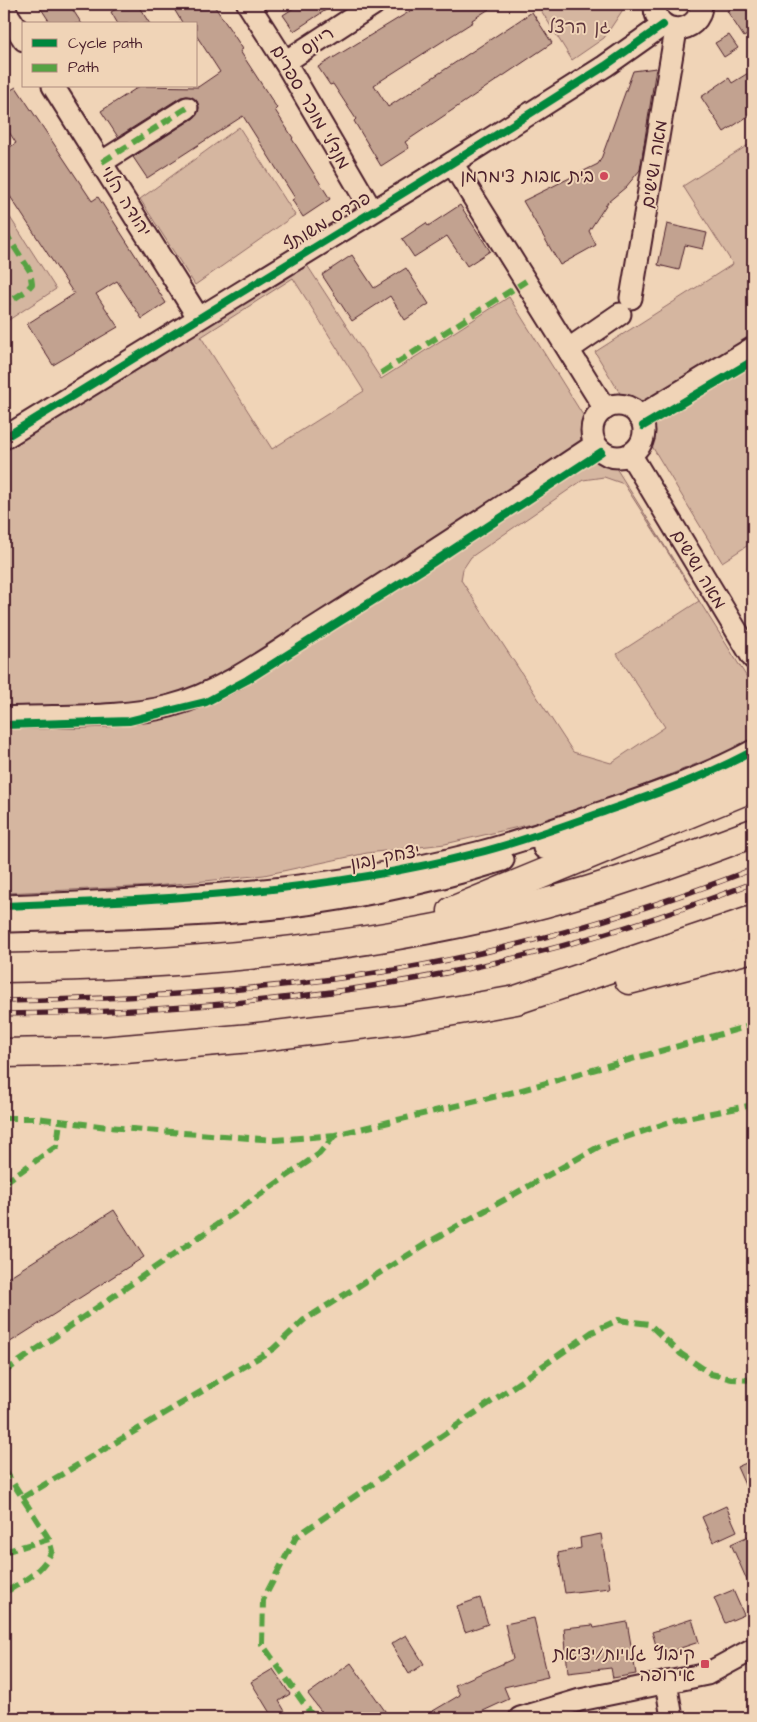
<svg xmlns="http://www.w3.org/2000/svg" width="757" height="1722" font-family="'Architects Daughter','Playpen Sans Hebrew',sans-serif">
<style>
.green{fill:#d5b6a0;stroke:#906a66;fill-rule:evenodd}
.building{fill:#c2a290;stroke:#4a1f2b}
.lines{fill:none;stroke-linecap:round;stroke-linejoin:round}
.minor-casing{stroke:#4a1f2b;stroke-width:25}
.highway-casing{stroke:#4a1f2b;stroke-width:31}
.minor{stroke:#f0d4b7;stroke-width:21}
.highway{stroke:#f0d4b7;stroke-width:28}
.rail-casing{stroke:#4a1f2b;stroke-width:5.5}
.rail{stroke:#f0d4b7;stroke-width:4;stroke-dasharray:11;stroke-linecap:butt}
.quiet{stroke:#56a243;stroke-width:6;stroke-dasharray:12 6;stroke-linecap:butt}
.cycleway-casing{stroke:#f0d4b7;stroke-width:11}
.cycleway{stroke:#00873e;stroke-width:8}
.poi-dot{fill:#d1495b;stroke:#f0d4b7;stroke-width:2}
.labels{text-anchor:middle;stroke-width:4;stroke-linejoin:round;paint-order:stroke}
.park-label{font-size:18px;fill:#5f363d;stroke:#f0d4b7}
.street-label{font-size:18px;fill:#4a1f2b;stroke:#f0d4b7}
.poi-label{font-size:18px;fill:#4a1f2b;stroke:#f0d4b7;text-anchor:end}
</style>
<rect width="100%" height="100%" fill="#f0d4b7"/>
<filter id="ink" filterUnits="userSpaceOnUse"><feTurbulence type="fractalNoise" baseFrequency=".02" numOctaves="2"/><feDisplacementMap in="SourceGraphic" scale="10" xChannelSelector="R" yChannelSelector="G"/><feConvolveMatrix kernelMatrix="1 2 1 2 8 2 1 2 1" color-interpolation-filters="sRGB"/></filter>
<g filter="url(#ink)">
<g class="green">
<polygon points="537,4 625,4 624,8 604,38 572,60"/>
<polygon points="239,127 295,215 195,285 140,199"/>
<polygon points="753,142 753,227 748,252 753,260 753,542 722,562 595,352 733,264 683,186"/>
<polygon points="4,208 56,289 4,323"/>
<path d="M305,262l76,117 128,-82 244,390v54l-183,74 -125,29 -78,9 -103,22 -109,11 -151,7v-444zM293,278l71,113 -92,58 -71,-112zM604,477l20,7 75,117 -82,53 48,73 -54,36 -38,-11 -112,-172 2,-11 8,-12 112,-77z"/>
</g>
<g class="building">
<polygon points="38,4 69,4 82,24 51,24"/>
<polygon points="124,4 137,4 150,24 118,24 111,12"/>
<polygon points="171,4 213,4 243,49 240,51 277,108 275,110 293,138 292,139 330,199 303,217 292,200 295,198 243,116 147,178 133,157 194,118 199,108 197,101 187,96 181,97 118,137 101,111 140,86 198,87 220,72 196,35 196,24 183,24"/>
<polygon points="300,4 335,4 294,31 283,15"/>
<polygon points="422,4 497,4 472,20 473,22 374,85 388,107 532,12 552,43 405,142 409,148 381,166 354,121 356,119 333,84 330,85 318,67"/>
<polygon points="738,4 745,4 753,17 753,31 744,37 727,11"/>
<polygon points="729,35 738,48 724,57 715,43"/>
<polygon points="656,68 640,170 626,187 608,202 589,231 596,245 560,265 523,201 598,164 601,159 633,71"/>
<polygon points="753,70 753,113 724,132 701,97 729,78 732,83"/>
<polygon points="16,87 92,201 98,197 166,303 142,319 117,281 96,294 118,327 53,365 27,324 74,294 4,187 4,151 16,143 4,124 4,94"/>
<polygon points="460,205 490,251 467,266 447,236 414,257 402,239 426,223 428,226"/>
<polygon points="667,224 707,233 703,249 685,245 679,270 658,265"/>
<polygon points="352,255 374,288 406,268 429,304 405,320 390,296 352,321 322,275"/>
<polygon points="114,1210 144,1257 4,1346 4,1280"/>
<polygon points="753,1460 753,1503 737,1467"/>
<polygon points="726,1506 737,1531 713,1542 702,1517"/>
<polygon points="601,1534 610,1588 565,1593 558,1553 581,1548 580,1538"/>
<polygon points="753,1534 753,1594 731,1544"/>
<polygon points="733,1590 744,1615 725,1623 714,1598"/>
<polygon points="480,1598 488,1624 465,1632 457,1606"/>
<polygon points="534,1618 548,1677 504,1687 509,1699 468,1718 421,1718 460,1695 455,1685 513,1659 505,1624"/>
<polygon points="692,1619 699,1642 659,1655 652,1632"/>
<polygon points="627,1622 636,1674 613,1678 611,1668 568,1673 564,1628 593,1625 594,1628"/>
<polygon points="406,1635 424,1664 409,1674 391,1644"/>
<polygon points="351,1663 390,1718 326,1718 308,1694"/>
<polygon points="273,1669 290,1694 279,1701 289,1718 273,1718 251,1682"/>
</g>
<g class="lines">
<defs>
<g id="minor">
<polyline points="248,4 285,62 372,211"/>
<path d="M655,4c-2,33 46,33 46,0"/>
<polyline points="4,9 24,40"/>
<polyline points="285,62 374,4"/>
<polyline points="53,86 198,317"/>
<polyline points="102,162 187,108"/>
<polyline points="452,163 605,409"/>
<polyline points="631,298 676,30"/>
<polyline points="569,349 620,314"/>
<circle cx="618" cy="431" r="26"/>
<polyline points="639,417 753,348"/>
<polyline points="4,438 452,163 605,66 663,25"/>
<polyline points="630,454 753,658"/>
<path d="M4,718c53,-3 115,1 166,-12 56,-15 104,-53 152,-83 92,-58 183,-118 273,-178"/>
<path d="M544,848c71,-22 141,-46 209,-78"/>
<path d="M4,906c159,-6 318,-13 473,-53 44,-11 87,-27 129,-42 50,-17 101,-35 147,-60"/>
<path d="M4,921c81,-2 162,-3 242,-10 83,-7 177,-26 257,-51"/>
<polyline points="666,1682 672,1718"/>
<polyline points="520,1718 580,1700 707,1674 753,1649"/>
</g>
<g id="highway">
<polyline points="452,911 753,787"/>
<path d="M4,968c182,-3 365,-18 541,-65 71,-19 140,-44 208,-70"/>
<polyline points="629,980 753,948"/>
<polyline points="4,1053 102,1051 251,1038 408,1019 516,1000 753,920"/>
</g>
</defs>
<use href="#minor" class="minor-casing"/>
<use href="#highway" class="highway-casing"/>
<use href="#minor" class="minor"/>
<use href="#highway" class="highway"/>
<defs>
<g id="rail">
<path d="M4,1001c131,-2 261,-10 391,-31 122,-21 242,-56 358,-101"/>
<path d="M4,1014c156,-2 312,-13 466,-46 96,-20 191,-50 283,-85"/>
</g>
</defs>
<use href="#rail" class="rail-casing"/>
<use href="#rail" class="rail"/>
<g class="quiet">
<polyline points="102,162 187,108"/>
<polyline points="4,231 30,271 32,284 26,291 4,305"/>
<polyline points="381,373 526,281"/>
<polyline points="4,1118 36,1118 107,1127 275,1140 335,1135 518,1091 753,1025"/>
<polyline points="4,1183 57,1146 60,1121"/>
<polyline points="4,1372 319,1154 335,1135"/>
<path d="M4,1469l45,70 3,12c-11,22 -27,29 -48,42"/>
<polyline points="22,1498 273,1349 304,1320 429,1242 600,1146 676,1120 753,1105"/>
<polyline points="4,1552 49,1539"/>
<polyline points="314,1718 262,1644 263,1600 296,1537 592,1332 618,1320 649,1324 681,1354 711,1374 732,1379 753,1380"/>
</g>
<defs>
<g id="cycleway">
<polyline points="643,426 751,362"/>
<polyline points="4,438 452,163 605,66 663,25"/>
<polyline points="4,725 129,721 206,702 247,680 423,569 601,452"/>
<path d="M4,906c159,-6 318,-13 473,-53 44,-11 87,-27 129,-42 50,-17 101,-35 147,-60"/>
</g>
</defs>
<use href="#cycleway" class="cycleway-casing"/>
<use href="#cycleway" class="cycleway"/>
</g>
</g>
<g class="poi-dot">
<circle cx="604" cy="176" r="5"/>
<rect x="700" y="1659" width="10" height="10" rx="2.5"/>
</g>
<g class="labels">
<g class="park-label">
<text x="579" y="33">גן הרצל</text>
</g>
<g class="street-label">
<text transform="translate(317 41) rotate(-34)" y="6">ריינס</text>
<text transform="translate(311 107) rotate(60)" y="6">מנדלי מוכר ספרים</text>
<text transform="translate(654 164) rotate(-81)" y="6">מאה ושישים</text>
<text transform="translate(126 201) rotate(58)" y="6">יהודה הלוי</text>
<text transform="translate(327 221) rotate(-31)" y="6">פרדס משותף</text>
<text transform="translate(699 569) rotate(59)" y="6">מאה ושישים</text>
<text transform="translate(385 857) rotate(-11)" y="6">יצחק נבון</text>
</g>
<g class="poi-label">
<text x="594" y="182">בית אבות צימרמן</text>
<text x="695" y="1660">קיבוץ גלויות/יציאת<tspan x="695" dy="21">אירופה</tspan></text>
</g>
</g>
<rect width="757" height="1722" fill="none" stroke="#f0d4b7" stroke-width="20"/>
<rect x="10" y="10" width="737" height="1702" fill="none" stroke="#4a1f2b" stroke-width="2" filter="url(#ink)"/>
<rect x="22" y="22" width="175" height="65" fill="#f0d4b7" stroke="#ae8c7f"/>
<rect x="32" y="39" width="25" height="8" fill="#00873e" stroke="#ae8c7f"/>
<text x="68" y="48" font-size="15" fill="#4a1f2b">Cycle path</text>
<rect x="32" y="64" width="25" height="8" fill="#56a243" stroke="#ae8c7f"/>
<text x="68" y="72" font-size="15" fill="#4a1f2b">Path</text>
</svg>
